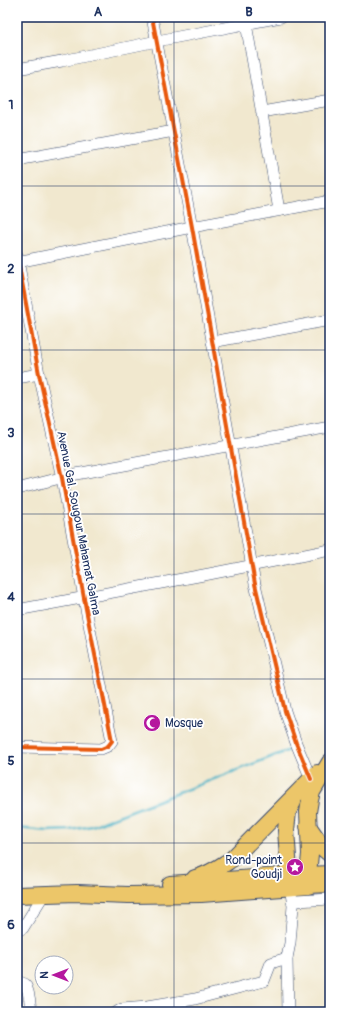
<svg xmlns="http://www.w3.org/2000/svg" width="347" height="1029" font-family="Pangolin,sans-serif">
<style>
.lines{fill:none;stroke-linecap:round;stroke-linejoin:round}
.stream{stroke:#48b3c6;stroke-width:2.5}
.minor-casing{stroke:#3b4b6f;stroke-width:12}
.major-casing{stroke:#3b4b6f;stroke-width:16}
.highway-casing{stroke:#3b4b6f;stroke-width:18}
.minor{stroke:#fff;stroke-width:11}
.major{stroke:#ecc669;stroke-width:14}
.highway{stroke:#ecc669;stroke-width:16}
.cycleway-casing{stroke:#fff;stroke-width:6}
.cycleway{stroke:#e8590c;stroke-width:4}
.grid{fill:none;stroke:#1b2f5e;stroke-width:1;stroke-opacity:0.55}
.labels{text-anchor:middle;stroke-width:3.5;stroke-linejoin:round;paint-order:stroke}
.street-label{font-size:12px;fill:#1b2f5e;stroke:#fff}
.poi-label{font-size:12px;fill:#1b2f5e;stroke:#fff;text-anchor:start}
.neatline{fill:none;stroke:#1b2f5e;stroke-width:1.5}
.grid-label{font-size:13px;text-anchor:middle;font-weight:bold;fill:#1b2f5e}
</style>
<rect width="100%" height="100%" fill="#fff"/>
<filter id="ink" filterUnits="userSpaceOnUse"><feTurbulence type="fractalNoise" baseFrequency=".025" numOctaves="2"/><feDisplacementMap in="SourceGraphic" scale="8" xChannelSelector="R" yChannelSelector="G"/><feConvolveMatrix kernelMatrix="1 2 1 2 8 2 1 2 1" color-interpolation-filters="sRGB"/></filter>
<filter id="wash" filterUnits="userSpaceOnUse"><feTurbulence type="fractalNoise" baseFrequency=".012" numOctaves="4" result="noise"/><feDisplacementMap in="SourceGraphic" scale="16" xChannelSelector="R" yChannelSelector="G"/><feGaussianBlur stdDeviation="0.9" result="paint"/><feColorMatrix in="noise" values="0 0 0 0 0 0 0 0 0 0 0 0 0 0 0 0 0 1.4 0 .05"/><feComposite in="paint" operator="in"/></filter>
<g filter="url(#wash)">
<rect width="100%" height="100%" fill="#f1e8cf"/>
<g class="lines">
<polyline class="stream" points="17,828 47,831 70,830 92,826 292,749"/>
</g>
</g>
<g filter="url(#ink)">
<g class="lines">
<defs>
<g id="minor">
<polyline points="152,17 192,227 255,584 285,711 296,743 311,779"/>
<polyline points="245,18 279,210"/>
<polyline points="17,69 62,61 157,41 281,17"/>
<polyline points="262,112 330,100"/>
<polyline points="17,160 174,131"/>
<polyline points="17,255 39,374 62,478 86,609 112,741 108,746 101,749 17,747"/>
<polyline points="17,262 192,227 330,201"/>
<polyline points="212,342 330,320"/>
<polyline points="17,378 39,374"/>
<polyline points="17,489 76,474 330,427"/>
<polyline points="17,610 209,574 330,550"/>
<polyline points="297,901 330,899"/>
<polyline points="17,931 23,928 44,894"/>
<path d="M17,981l8,3c5,9 5,18 6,28"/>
<polyline points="117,1012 122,1009 147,1007 195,999 264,981 271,963 287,958"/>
<polyline points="288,1012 287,958 290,943 293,906 290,887"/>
</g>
<g id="major">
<polyline points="308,874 330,873"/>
<polyline points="308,886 330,885"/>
</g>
<g id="highway">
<polyline points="308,826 324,849 330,854"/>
<path d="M195,878c14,-3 26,-12 37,-19l85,-86"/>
<polyline points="170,884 308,874"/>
<polyline points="290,885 286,830 288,812 293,802"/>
<polyline points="17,895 77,893 128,895 201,894 308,886 308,874 310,854 308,812 310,800 312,792 330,762"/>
</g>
</defs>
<use href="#minor" class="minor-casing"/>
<use href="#major" class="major-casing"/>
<use href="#highway" class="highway-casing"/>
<use href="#minor" class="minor"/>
<use href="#major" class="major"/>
<use href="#highway" class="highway"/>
<defs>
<g id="cycleway">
<polyline points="152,17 192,227 255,584 285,711 296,743 311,779"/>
<polyline points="17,255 39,374 62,478 86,609 112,741 108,746 101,749 17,747"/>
</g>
</defs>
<use href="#cycleway" class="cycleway-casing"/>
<use href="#cycleway" class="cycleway"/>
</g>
</g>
<path class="grid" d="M174,17v995M17,186h313M17,350h313M17,514h313M17,679h313M17,843h313"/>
<defs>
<symbol id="mosque-disc" viewBox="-11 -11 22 22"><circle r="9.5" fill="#b5179e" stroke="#fff"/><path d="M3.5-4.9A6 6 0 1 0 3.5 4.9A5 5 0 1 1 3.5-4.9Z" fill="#fff"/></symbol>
<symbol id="sight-disc" viewBox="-11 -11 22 22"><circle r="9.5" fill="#b5179e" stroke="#fff"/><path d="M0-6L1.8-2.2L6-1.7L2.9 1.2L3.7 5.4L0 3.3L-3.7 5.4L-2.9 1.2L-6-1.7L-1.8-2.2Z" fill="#fff"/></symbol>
</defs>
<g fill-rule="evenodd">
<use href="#mosque-disc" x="142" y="713" width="20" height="20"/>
<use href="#sight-disc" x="285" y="857" width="20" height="20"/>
</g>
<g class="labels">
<g class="street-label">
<text transform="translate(79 523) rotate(79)" y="4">Avenue Gal. Sougour Mahamat Galma</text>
</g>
<g class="poi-label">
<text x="165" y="727">Mosque</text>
<text x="282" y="864" text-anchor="end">Rond-point<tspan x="282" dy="14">Goudji</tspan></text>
</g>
</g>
<rect width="347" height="1029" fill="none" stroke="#fff" stroke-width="44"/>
<g transform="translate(54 975) rotate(270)"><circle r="19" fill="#ffffff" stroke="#a4acbf"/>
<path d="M0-3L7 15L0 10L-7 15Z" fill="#b5179e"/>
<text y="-6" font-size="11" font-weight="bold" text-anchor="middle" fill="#1b2f5e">N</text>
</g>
<rect x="22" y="22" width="303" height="985" class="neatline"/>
<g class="grid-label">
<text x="98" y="16">A</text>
<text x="249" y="16">B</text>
<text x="11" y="109">1</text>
<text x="11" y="273">2</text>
<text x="11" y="437">3</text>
<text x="11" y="601">4</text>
<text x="11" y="765">5</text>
<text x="11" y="929">6</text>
</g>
</svg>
